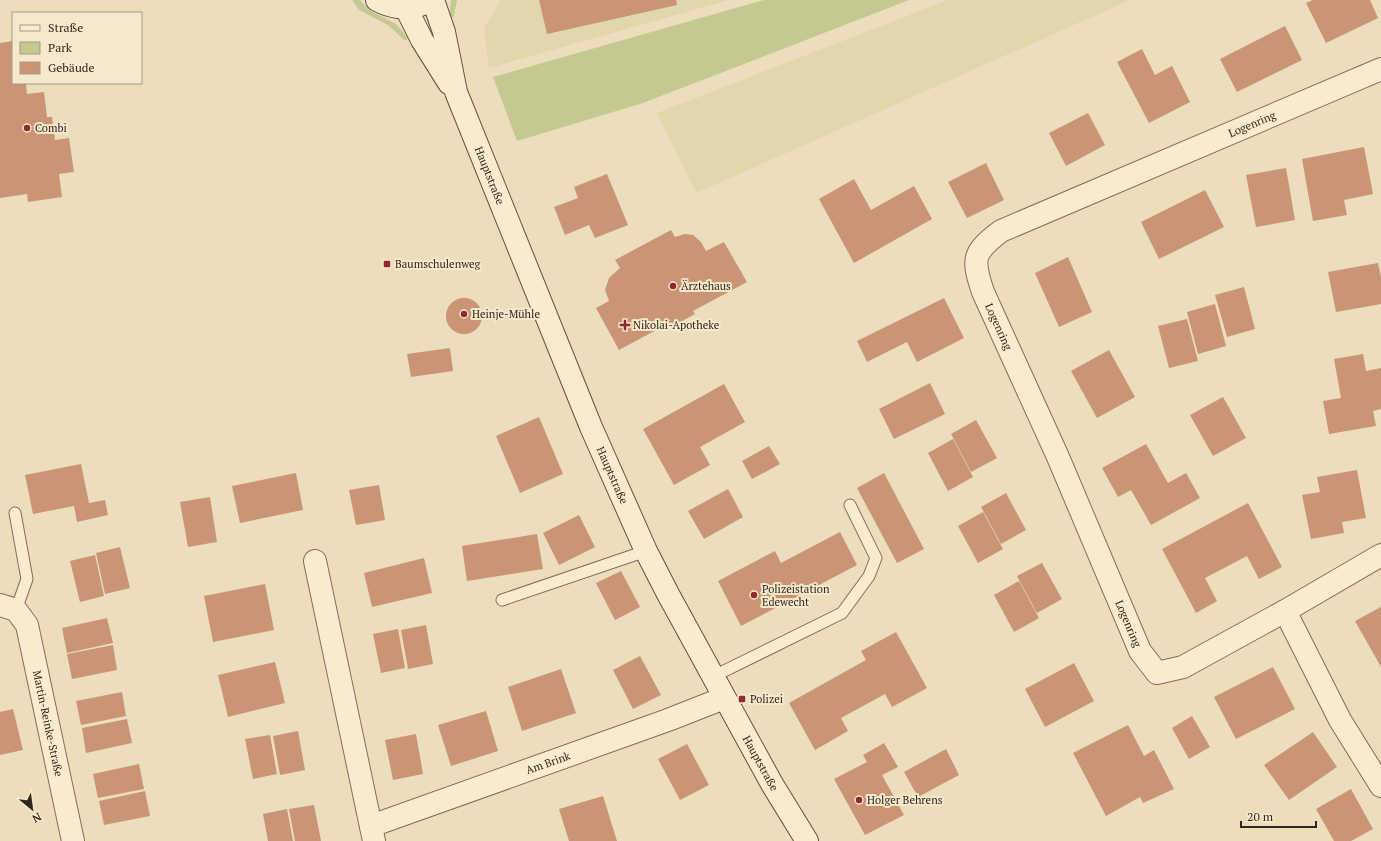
<svg xmlns="http://www.w3.org/2000/svg" width="1381" height="841" font-family="'PT Serif',serif">
<style>
.farmland{fill:#e1d7ab}
.green{fill:#c4c992}
.building{fill:#ca9574}
.lines{fill:none;stroke-linecap:round;stroke-linejoin:round}
.lane-casing{stroke:#836e57;stroke-width:13}
.street-casing{stroke:#836e57;stroke-width:24}
.secondary-casing{stroke:#654f3a;stroke-width:24}
.lane{stroke:#f8ebd0;stroke-width:11}
.street{stroke:#f8ebd0;stroke-width:22}
.secondary{stroke:#f8ebd0;stroke-width:22}
.poi-dot{fill:#91292c;stroke:#f4e8cd;stroke-width:1.5}
.labels{text-anchor:middle;stroke-width:4;stroke-linejoin:round;paint-order:stroke}
.street-label{font-size:11px;fill:#33261b;stroke:#f4e8cd}
.poi-label{font-size:11px;fill:#33261b;stroke:#f4e8cd;text-anchor:start}
</style>
<rect width="100%" height="100%" fill="#ecddbd"/>
<g class="farmland">
<polygon points="501,0 729,0 489,68 484,28"/>
<polygon points="948,0 1130,0 696,193 657,113"/>
</g>
<g class="green">
<polygon points="352,0 360,0 369,10 396,24 408,38 405,41 388,25 359,10"/>
<polygon points="451,0 457,0 454,16 449,19"/>
<polygon points="764,0 909,0 643,103 517,141 493,77"/>
</g>
<g class="building">
<polygon points="539,0 676,0 677,5 547,34"/>
<polygon points="1313,0 1370,0 1378,18 1326,43 1306,3"/>
<polygon points="1285,26 1302,60 1237,92 1220,59"/>
<polygon points="13,41 13,83 26,83 27,94 44,92 47,117 52,117 55,140 69,138 74,172 59,174 62,197 28,202 27,194 0,198 0,43"/>
<polygon points="1142,49 1155,75 1172,66 1190,102 1149,123 1117,62"/>
<polygon points="1088,113 1105,145 1066,166 1049,133"/>
<polygon points="1364,147 1373,194 1344,200 1347,215 1313,221 1302,159"/>
<polygon points="986,163 1004,200 967,218 948,182"/>
<polygon points="1286,168 1295,220 1256,227 1246,175"/>
<polygon points="607,174 628,225 595,238 589,225 565,235 554,207 578,198 574,187"/>
<polygon points="854,179 871,210 914,186 932,219 854,263 819,199"/>
<polygon points="1205,190 1224,227 1159,259 1141,222"/>
<polygon points="671,230 675,237 685,234 693,235 701,242 706,251 724,242 747,282 693,311 695,314 673,326 671,322 619,350 596,308 609,301 605,290 609,278 620,268 615,260"/>
<polygon points="1068,257 1092,312 1059,327 1035,273"/>
<polygon points="1378,263 1381,277 1381,304 1336,312 1328,272"/>
<polygon points="1244,287 1255,329 1227,337 1215,295"/>
<circle cx="464" cy="316" r="18"/>
<polygon points="944,298 964,338 917,362 907,342 867,362 857,341"/>
<polygon points="1215,304 1226,346 1198,354 1187,312"/>
<polygon points="1187,319 1198,361 1169,368 1158,326"/>
<polygon points="450,348 453,371 411,377 407,354"/>
<polygon points="1109,350 1135,397 1097,418 1071,371"/>
<polygon points="1363,354 1366,371 1381,368 1381,409 1373,411 1376,426 1329,434 1323,401 1341,398 1334,359"/>
<polygon points="930,383 945,414 894,439 879,409"/>
<polygon points="724,384 745,422 700,447 710,465 674,485 643,429"/>
<polygon points="1223,397 1246,438 1213,456 1190,415"/>
<polygon points="539,417 563,474 520,493 496,436"/>
<polygon points="976,420 997,458 971,472 951,434"/>
<polygon points="953,439 973,477 948,491 928,453"/>
<polygon points="1146,444 1168,483 1186,473 1200,498 1151,525 1131,490 1118,497 1102,468"/>
<polygon points="769,446 780,464 752,479 742,461"/>
<polygon points="81,464 89,503 105,500 108,515 77,522 74,506 33,514 25,475"/>
<polygon points="1357,470 1366,518 1342,522 1344,533 1311,539 1302,495 1320,492 1317,477"/>
<polygon points="296,473 303,510 240,523 232,486"/>
<polygon points="884,473 924,549 897,563 857,488"/>
<polygon points="379,485 385,520 356,525 349,490"/>
<polygon points="728,489 743,517 704,539 688,511"/>
<polygon points="1006,493 1026,530 1001,544 981,507"/>
<polygon points="210,497 217,542 188,547 180,502"/>
<polygon points="1248,503 1282,567 1259,579 1247,556 1205,578 1217,601 1196,613 1162,549"/>
<polygon points="983,512 1003,549 978,563 958,526"/>
<polygon points="579,515 595,547 559,565 543,533"/>
<polygon points="840,532 857,565 741,626 718,581 775,551 781,563"/>
<polygon points="537,534 543,569 467,581 462,546"/>
<polygon points="120,547 130,588 105,594 96,553"/>
<polygon points="95,555 104,596 80,602 70,561"/>
<polygon points="424,558 432,593 372,607 364,573"/>
<polygon points="1042,563 1062,599 1037,613 1017,576"/>
<polygon points="621,571 640,607 615,620 596,583"/>
<polygon points="1019,581 1039,618 1014,632 994,595"/>
<polygon points="265,584 274,630 213,642 204,596"/>
<polygon points="1381,607 1381,667 1355,621"/>
<polygon points="107,618 113,643 67,653 62,628"/>
<polygon points="426,625 433,664 408,669 401,630"/>
<polygon points="398,629 405,668 381,673 373,634"/>
<polygon points="896,632 927,688 892,707 885,694 841,718 848,731 815,750 789,703 866,660 861,651"/>
<polygon points="113,645 117,670 72,679 67,654"/>
<polygon points="640,656 661,695 633,709 613,670"/>
<polygon points="275,662 285,703 228,717 218,675"/>
<polygon points="1074,663 1094,701 1045,727 1025,689"/>
<polygon points="1273,667 1295,709 1236,739 1214,697"/>
<polygon points="561,669 576,713 522,731 508,687"/>
<polygon points="122,692 126,716 81,725 76,701"/>
<polygon points="13,709 23,750 0,755 0,712"/>
<polygon points="486,711 498,751 451,766 438,725"/>
<polygon points="1192,716 1210,747 1189,759 1172,728"/>
<polygon points="127,719 132,743 86,753 82,728"/>
<polygon points="1128,725 1144,756 1154,750 1174,789 1143,803 1140,797 1106,816 1073,753"/>
<polygon points="298,731 305,770 280,775 273,736"/>
<polygon points="1313,732 1337,767 1289,800 1264,765"/>
<polygon points="416,734 423,774 393,780 385,740"/>
<polygon points="270,735 277,774 253,779 245,739"/>
<polygon points="884,743 898,767 882,775 904,815 865,835 834,779 867,762 863,755"/>
<polygon points="687,744 709,785 680,800 658,759"/>
<polygon points="946,749 959,775 918,797 904,772"/>
<polygon points="139,764 144,789 98,798 93,774"/>
<polygon points="1351,789 1373,829 1351,841 1334,841 1316,809"/>
<polygon points="145,791 150,816 104,825 99,801"/>
<polygon points="603,796 617,841 569,841 559,809"/>
<polygon points="314,805 321,841 295,841 289,809"/>
<polygon points="287,809 293,841 268,841 263,814"/>
</g>
<g class="lines">
<defs>
<g id="lane">
<polyline points="15,513 27,579 16,610"/>
<polyline points="502,600 646,551"/>
<polyline points="712,677 842,613 869,576 876,558 850,505"/>
</g>
<g id="street">
<path id="s1" d="M1381,69l-380,162c-29,22 -29,28 -18,61l75,165 82,194 17,22 26,-6 102,-56 96,-56"/>
<polyline points="315,561 374,841"/>
<path id="s2" d="M0,605l16,5 11,15 46,216"/>
<polyline points="1285,611 1340,720 1381,786"/>
<path id="s3" d="M371,826l297,-106 56,-22"/>
</g>
<g id="secondary">
<path d="M377,0c15,8 27,9 43,5"/>
<path id="s4" d="M433,0l11,32 12,60 135,335 55,124 22,43 104,190 35,57"/>
<polyline points="406,8 422,40 449,83"/>
</g>
</defs>
<use href="#lane" class="lane-casing"/>
<use href="#street" class="street-casing"/>
<use href="#secondary" class="secondary-casing"/>
<use href="#lane" class="lane"/>
<use href="#street" class="street"/>
<use href="#secondary" class="secondary"/>
</g>
<g class="poi-dot">
<circle cx="27" cy="128" r="4"/>
<rect x="383" y="260" width="8" height="8" rx="2"/>
<circle cx="673" cy="286" r="4"/>
<circle cx="464" cy="314" r="4"/>
<path d="M623 319h4v4h4v4h-4v4h-4v-4h-4v-4h4z"/>
<circle cx="754" cy="595" r="4"/>
<rect x="738" y="695" width="8" height="8" rx="2"/>
<circle cx="859" cy="800" r="4"/>
</g>
<g class="labels">
<g class="street-label">
<text transform="translate(1252 124) rotate(-23)" y="4">Logenring</text>
<text dy="4" stroke="none"><textPath href="#s4" startOffset="185">Hauptstraße</textPath></text>
<text dy="4" stroke="none"><textPath href="#s1" startOffset="523">Logenring</textPath></text>
<text dy="4" stroke="none"><textPath href="#s4" startOffset="509">Hauptstraße</textPath></text>
<text dy="4" stroke="none"><textPath href="#s1" startOffset="847">Logenring</textPath></text>
<text dy="4" stroke="none"><textPath href="#s2" startOffset="136">Martin-Reinke-Straße</textPath></text>
<text dy="4" stroke="none"><textPath href="#s3" startOffset="188">Am Brink</textPath></text>
<text dy="4" stroke="none"><textPath href="#s4" startOffset="833">Hauptstraße</textPath></text>
</g>
<g class="poi-label">
<text x="35" y="132">Combi</text>
<text x="395" y="268">Baumschulenweg</text>
<text x="681" y="290">Ärztehaus</text>
<text x="472" y="318">Heinje-Mühle</text>
<text x="633" y="329">Nikolai-Apotheke</text>
<text x="762" y="593">Polizeistation<tspan x="762" dy="13">Edewecht</tspan></text>
<text x="750" y="703">Polizei</text>
<text x="867" y="804">Holger Behrens</text>
</g>
</g>
<rect x="12" y="12" width="130" height="72" fill="#f4e8cd" stroke="#a79a86"/>
<rect x="20" y="25" width="20" height="6" fill="#f8ebd0" stroke="#a79a86"/>
<text x="48" y="32" font-size="12" fill="#33261b">Straße</text>
<rect x="20" y="42" width="20" height="12" fill="#c4c992" stroke="#a79a86"/>
<text x="48" y="52" font-size="12" fill="#33261b">Park</text>
<rect x="20" y="62" width="20" height="12" fill="#ca9574" stroke="#a79a86"/>
<text x="48" y="72" font-size="12" fill="#33261b">Gebäude</text>
<g transform="translate(32 809) rotate(151)" stroke="#f4e8cd" stroke-width="3" paint-order="stroke">
<path d="M0-3L7 15L0 10L-7 15Z" fill="#33261b"/>
<text y="-6" font-size="11" font-weight="bold" text-anchor="middle" fill="#33261b">N</text>
</g>
<path d="M1241 821v6h75v-6" fill="none" stroke="#33261b" stroke-width="2"/>
<text x="1247" y="821" font-size="12" fill="#33261b" stroke="#f4e8cd" stroke-width="3" paint-order="stroke">20 m</text>
</svg>
